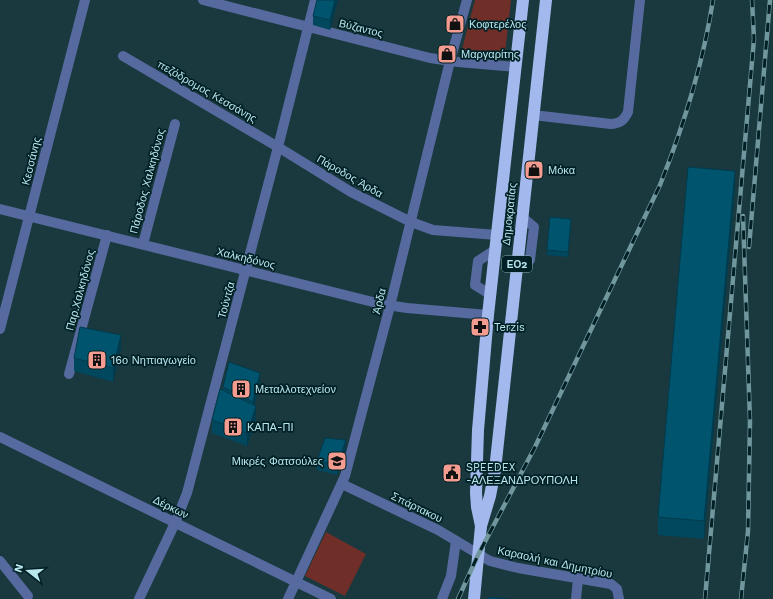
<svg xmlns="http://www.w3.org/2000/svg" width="773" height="599" font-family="'Work Sans',sans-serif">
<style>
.green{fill:#702e28}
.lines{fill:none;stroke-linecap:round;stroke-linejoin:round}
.minor{stroke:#566a9f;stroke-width:10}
.highway{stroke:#a3b8ec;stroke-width:12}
.rail-casing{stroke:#70979d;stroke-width:4.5}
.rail{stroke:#002025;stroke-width:3;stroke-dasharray:9;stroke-linecap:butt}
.wall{fill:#01485f}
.shaded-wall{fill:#013b4d}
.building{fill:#01546e;stroke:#013b4d}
.labels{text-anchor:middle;stroke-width:3.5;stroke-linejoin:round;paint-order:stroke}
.shield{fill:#002025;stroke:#82abb2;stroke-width:1}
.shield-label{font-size:10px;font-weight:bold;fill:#b9e7ee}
.poi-label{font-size:11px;fill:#b9e7ee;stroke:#002025;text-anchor:start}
.street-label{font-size:11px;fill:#b9e7ee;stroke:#002025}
</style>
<rect width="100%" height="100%" fill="#19393e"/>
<g class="green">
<polygon points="475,0 511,0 505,53 502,54 462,49"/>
<polygon points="326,532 366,554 345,596 305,576"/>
</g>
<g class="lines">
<g class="minor">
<polyline points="203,0 430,58 458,62 516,67"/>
<polyline points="123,56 278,147 351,192 411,222 433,230 497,235"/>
<path d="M533,115l78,9c10,-1 13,-4 17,-12l12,-112"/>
<polyline points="0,209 381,304 407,308 488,315"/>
<polyline points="143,244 175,124"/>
<polyline points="516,270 530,260 534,227 522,217"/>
<polyline points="491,295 475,285 478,261 495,250"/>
<polyline points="0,329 85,0"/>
<polyline points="69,374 107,235"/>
<polyline points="0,437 331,599"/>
<polyline points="342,484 438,530 490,561 518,568 611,584 617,589 619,599"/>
<polyline points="0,561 28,596"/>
<polyline points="139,599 175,523 187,493 278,147 315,0"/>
<polyline points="288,599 345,476 390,306 450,61 467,0"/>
<polyline points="442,599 451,576 456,541"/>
<polyline points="576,599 578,579"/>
</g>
<g class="highway">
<polyline points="481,526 477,507 476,493 478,430 488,315 523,0"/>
<polyline points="474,599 481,526 490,496 495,470 546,0"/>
</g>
<defs>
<g id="rail">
<polyline points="749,247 770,0"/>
<path d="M458,599l20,-44 57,-108 125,-262c24,-60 43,-121 53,-185"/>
<polyline points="705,599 754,39 752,0"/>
<polyline points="741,599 748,531 750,421 743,216"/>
</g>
</defs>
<use href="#rail" class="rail-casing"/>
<use href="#rail" class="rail"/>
</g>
<g class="wall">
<polygon points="338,0 330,30 313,25 313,16"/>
<polygon points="735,188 704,539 658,535 658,517"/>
<polygon points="571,224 568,257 547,255 547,250"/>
<polygon points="121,348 113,382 74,371 74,358"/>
<polygon points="260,382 254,406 256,420 247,446 212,433 212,420 223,390 223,387"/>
<polygon points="346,449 337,475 317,470 317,461"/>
</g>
<g class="shaded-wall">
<polygon points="335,0 338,0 330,30 330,20"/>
<polygon points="735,171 735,188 704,539 704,521"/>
<polygon points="571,219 571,224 568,257 568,252"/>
<polygon points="121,335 121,348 113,382 113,368"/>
<polygon points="260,373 260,382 253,411 253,402"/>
<polygon points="256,406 256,420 247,446 247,433"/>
<polygon points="346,440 346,449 337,475 337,465"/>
</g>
<g class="building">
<polygon points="317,0 335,0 330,20 313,16"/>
<polygon points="688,167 735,171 704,521 658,517"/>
<polygon points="550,217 571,219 568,252 547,250"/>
<polygon points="80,327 121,335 113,368 74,358"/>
<polygon points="229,362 260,373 253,402 223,387"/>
<polygon points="220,389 256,406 247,433 212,420"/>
<polygon points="325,438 346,440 337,465 317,461"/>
<polygon points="488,597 510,599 488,599"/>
</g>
<defs>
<symbol id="shop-square" viewBox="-11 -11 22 22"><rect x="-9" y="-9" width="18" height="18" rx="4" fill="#f59c91" stroke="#002025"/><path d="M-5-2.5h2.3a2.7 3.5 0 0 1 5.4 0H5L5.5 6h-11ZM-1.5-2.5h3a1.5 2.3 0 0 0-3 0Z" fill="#111"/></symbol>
<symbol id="pharmacy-square" viewBox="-11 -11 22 22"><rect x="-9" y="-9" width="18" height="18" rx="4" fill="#f59c91" stroke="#002025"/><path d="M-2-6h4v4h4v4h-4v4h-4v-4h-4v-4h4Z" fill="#111"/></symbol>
<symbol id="building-square" viewBox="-11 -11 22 22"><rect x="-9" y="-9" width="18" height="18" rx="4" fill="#f59c91" stroke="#002025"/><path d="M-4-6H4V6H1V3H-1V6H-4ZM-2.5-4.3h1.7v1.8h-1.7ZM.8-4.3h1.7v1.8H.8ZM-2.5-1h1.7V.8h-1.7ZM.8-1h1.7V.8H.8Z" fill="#111"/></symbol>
<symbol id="school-square" viewBox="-11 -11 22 22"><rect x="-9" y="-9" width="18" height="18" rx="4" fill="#f59c91" stroke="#002025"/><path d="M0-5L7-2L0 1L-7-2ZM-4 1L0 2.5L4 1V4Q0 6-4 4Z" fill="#111"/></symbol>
<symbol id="civic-square" viewBox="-11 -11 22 22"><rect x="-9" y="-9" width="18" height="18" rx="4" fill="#f59c91" stroke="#002025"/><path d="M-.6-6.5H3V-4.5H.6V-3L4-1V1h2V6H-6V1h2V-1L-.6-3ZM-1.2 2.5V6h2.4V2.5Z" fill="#111"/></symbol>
</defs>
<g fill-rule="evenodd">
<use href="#shop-square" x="444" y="13" width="22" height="22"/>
<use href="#shop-square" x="436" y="43" width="22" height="22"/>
<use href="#shop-square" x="523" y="159" width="22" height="22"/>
<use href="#pharmacy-square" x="469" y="316" width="22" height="22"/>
<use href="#building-square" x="86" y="349" width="22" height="22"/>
<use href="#building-square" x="230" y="378" width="22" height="22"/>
<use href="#building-square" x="222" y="416" width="22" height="22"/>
<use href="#school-square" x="326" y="450" width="22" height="22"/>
<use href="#civic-square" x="441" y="462" width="22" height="22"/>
</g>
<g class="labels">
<rect class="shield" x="502" y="256" width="30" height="16" rx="3"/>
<g class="shield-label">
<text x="517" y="268">ΕΟ2</text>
</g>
<g class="poi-label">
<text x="469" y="28">Κοφτερέλος</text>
<text x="461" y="58">Μαργαρίτης</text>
<text x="548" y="174">Μόκα</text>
<text x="494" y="331">Terzis</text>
<text x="111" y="364">16ο Νηπιαγωγείο</text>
<text x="255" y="393">Μεταλλοτεχνείον</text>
<text x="247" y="431">ΚΑΠΑ-ΠΙ</text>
<text x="323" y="465" text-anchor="end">Μικρές Φατσούλες</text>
<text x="466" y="471">SPEEDEX<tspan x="466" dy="13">-ΑΛΕΞΑΝΔΡΟΥΠΟΛΗ</tspan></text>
</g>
<g class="street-label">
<text transform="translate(361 28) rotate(14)" y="4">Βύζαντος</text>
<text transform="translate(207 91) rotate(30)" y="4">πεζόδρομος Κεσσάνης</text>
<text transform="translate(31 161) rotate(-76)" y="4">Κεσσάνης</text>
<text transform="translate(350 176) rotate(30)" y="4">Πάροδος Άρδα</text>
<text transform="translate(147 181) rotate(-75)" y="4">Πάροδος Χαλκηδόνος</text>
<text transform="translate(509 214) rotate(-84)" y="4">Δημοκρατίας</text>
<text transform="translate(246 258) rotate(14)" y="4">Χαλκηδόνος</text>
<text transform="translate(80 290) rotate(-75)" y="4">Παρ.Χαλκηδόνος</text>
<text transform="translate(226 300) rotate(-75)" y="4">Τούντζα</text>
<text transform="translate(379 301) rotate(-76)" y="4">Άρδα</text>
<text transform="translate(171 507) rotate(26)" y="4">Δέρκων</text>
<text transform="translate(417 507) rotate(26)" y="4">Σπάρτακου</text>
<text transform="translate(555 562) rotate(12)" y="4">Καραολή και Δημητρίου</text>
</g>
</g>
<g transform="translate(28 571) rotate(287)" stroke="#002025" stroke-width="3" paint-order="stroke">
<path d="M0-3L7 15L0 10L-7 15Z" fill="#b9e7ee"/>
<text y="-6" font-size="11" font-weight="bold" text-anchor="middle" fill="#b9e7ee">N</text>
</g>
</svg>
